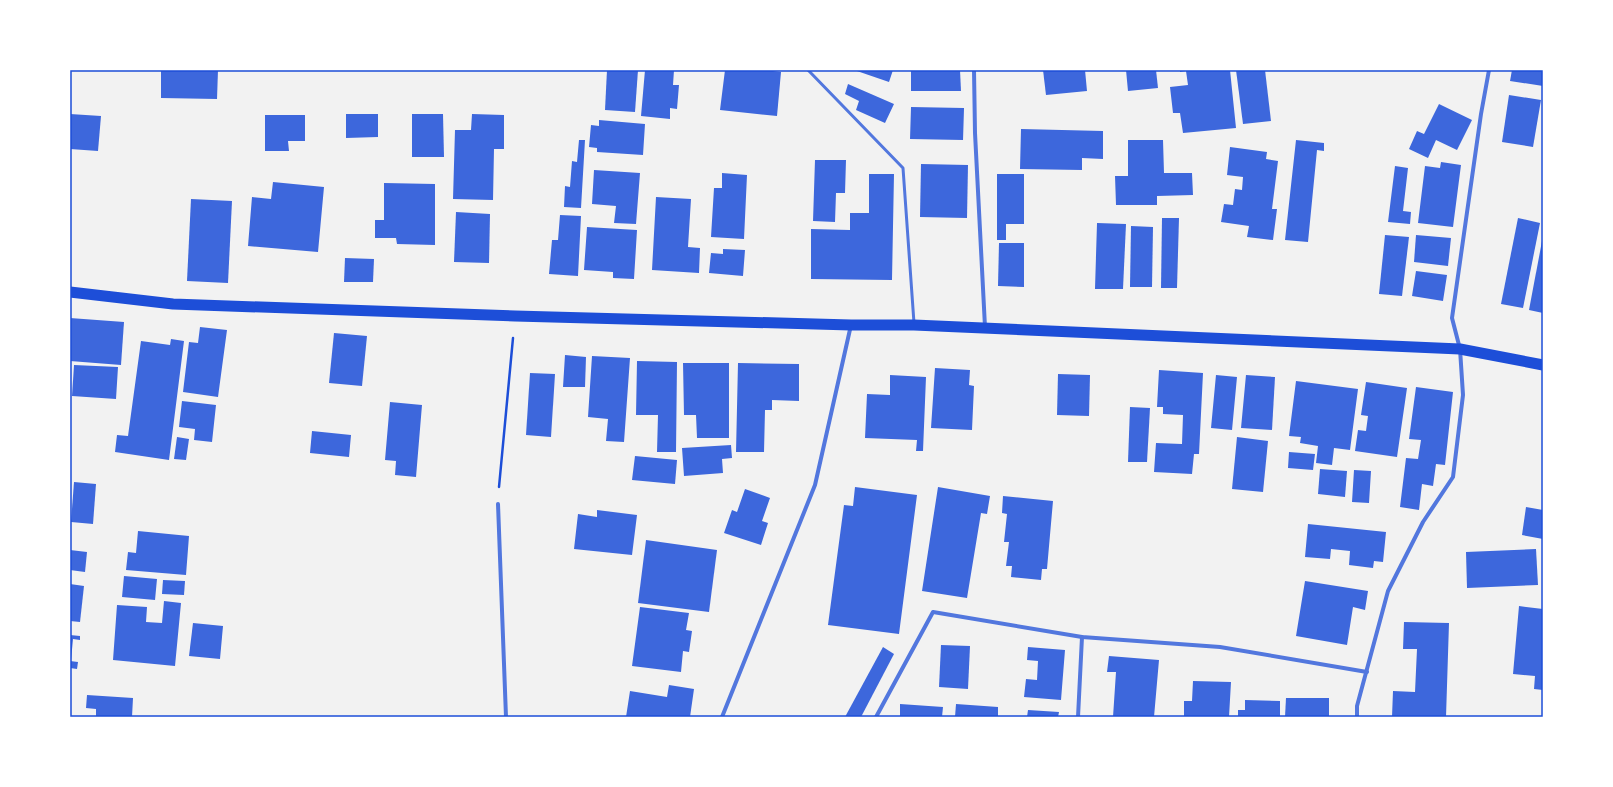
<svg xmlns="http://www.w3.org/2000/svg" width="1613" height="787" font-family="'Noto Sans',sans-serif">
<style>
.building{fill:#3d67dc}
.lines{fill:none;stroke-linecap:round;stroke-linejoin:round}
.path{stroke:#1d4ed8;stroke-width:2.5}
.service{stroke:#5277de;stroke-width:3}
.minor{stroke:#5277de;stroke-width:4}
.trunk{stroke:#1d4ed8;stroke-width:11}
.neatline{fill:none;stroke:#1d4ed8;stroke-width:1.5}
</style>
<rect width="100%" height="100%" fill="#f2f2f2"/>
<g class="building">
<polygon points="161,70 218,70 217,99 161,98"/>
<polygon points="607,70 638,70 635,112 605,110"/>
<polygon points="645,70 674,70 673,85 679,85 677,109 670,108 670,119 641,116"/>
<polygon points="725,70 765,70 781,72 777,116 720,110"/>
<polygon points="854,70 893,70 889,82"/>
<polygon points="911,70 960,70 961,91 911,91"/>
<polygon points="1043,70 1085,70 1087,91 1046,95"/>
<polygon points="1126,70 1156,70 1158,88 1128,91"/>
<polygon points="1180,70 1230,70 1236,128 1183,133 1180,113 1173,113 1170,87 1188,85 1186,71 1180,72"/>
<polygon points="1236,70 1265,70 1271,121 1243,124"/>
<polygon points="1512,70 1543,70 1543,86 1510,81"/>
<polygon points="848,84 894,104 885,123 856,110 859,101 845,94"/>
<polygon points="1509,95 1541,100 1533,147 1502,142"/>
<polygon points="1439,104 1472,120 1457,150 1436,140 1428,158 1409,149 1417,131 1424,134"/>
<polygon points="911,107 964,108 963,140 910,139"/>
<polygon points="70,114 101,116 98,151 70,149"/>
<polygon points="346,114 378,114 378,137 346,138"/>
<polygon points="412,114 443,114 444,157 412,157"/>
<polygon points="472,114 504,115 504,149 494,149 493,200 453,199 455,130 471,130"/>
<polygon points="265,115 305,115 305,141 288,141 289,151 265,151"/>
<polygon points="599,120 645,124 643,155 597,152 597,148 589,147 591,125 599,126"/>
<polygon points="1021,129 1103,131 1103,159 1082,158 1082,170 1020,169"/>
<polygon points="579,140 585,140 581,208 564,207 565,186 570,187 572,161 577,162"/>
<polygon points="1128,140 1163,140 1164,173 1192,173 1193,195 1157,196 1157,205 1116,205 1115,176 1128,176"/>
<polygon points="1296,140 1324,143 1324,151 1317,150 1308,242 1285,240"/>
<polygon points="1230,147 1267,152 1266,159 1278,161 1272,209 1277,209 1273,240 1247,237 1249,226 1221,222 1224,204 1233,205 1235,189 1242,190 1243,177 1227,175"/>
<polygon points="815,160 846,160 845,193 836,193 835,222 813,221"/>
<polygon points="1441,162 1461,165 1453,227 1418,223 1425,166 1440,168"/>
<polygon points="921,164 968,165 967,218 920,217"/>
<polygon points="1395,166 1408,168 1403,211 1411,212 1410,224 1388,222"/>
<polygon points="594,170 640,173 636,224 614,223 616,206 592,204"/>
<polygon points="722,173 747,175 744,239 711,237 714,188 722,188"/>
<polygon points="869,174 894,174 892,280 811,279 811,229 850,230 850,213 869,213"/>
<polygon points="997,174 1024,174 1024,224 1006,224 1006,240 997,240"/>
<polygon points="273,182 324,187 318,252 248,246 252,197 271,199"/>
<polygon points="384,183 435,184 435,245 397,244 396,238 375,238 375,220 384,220"/>
<polygon points="656,197 691,199 688,247 700,248 699,273 652,270"/>
<polygon points="191,199 232,201 228,283 187,281"/>
<polygon points="456,212 490,214 489,263 454,262"/>
<polygon points="560,215 581,216 578,276 549,274 552,240 558,240"/>
<polygon points="1162,218 1179,218 1177,288 1161,288"/>
<polygon points="1518,218 1540,223 1523,308 1501,304"/>
<polygon points="1097,223 1126,224 1123,289 1095,289"/>
<polygon points="1131,226 1153,227 1152,287 1130,287"/>
<polygon points="587,227 637,230 634,279 613,278 613,272 584,270"/>
<polygon points="1385,235 1409,237 1402,296 1379,294"/>
<polygon points="1416,235 1451,238 1448,266 1414,262"/>
<polygon points="1542,241 1543,241 1543,313 1529,310"/>
<polygon points="999,243 1024,243 1024,287 998,286"/>
<polygon points="723,249 745,250 743,276 709,273 711,253 723,254"/>
<polygon points="345,258 374,259 373,282 344,282"/>
<polygon points="1416,271 1447,275 1443,301 1412,296"/>
<polygon points="70,318 124,322 121,365 70,361"/>
<polygon points="200,327 227,330 218,397 183,392 189,342 198,343"/>
<polygon points="334,333 367,336 362,386 329,383"/>
<polygon points="171,339 184,341 169,460 115,452 117,435 128,436 141,341 170,345"/>
<polygon points="565,355 586,357 585,387 563,387"/>
<polygon points="592,356 630,358 624,442 606,441 608,419 588,417"/>
<polygon points="637,361 677,362 676,452 657,452 658,415 636,415"/>
<polygon points="683,363 729,363 729,438 697,438 696,415 684,415"/>
<polygon points="738,363 799,364 799,401 772,400 772,410 765,410 764,452 736,452"/>
<polygon points="74,365 118,367 116,399 72,396"/>
<polygon points="935,368 970,370 969,385 974,386 972,430 931,428"/>
<polygon points="1159,370 1203,373 1199,454 1194,454 1192,474 1154,472 1156,443 1182,444 1183,415 1163,414 1163,407 1157,407"/>
<polygon points="530,373 555,374 551,437 526,435"/>
<polygon points="1058,374 1090,375 1089,416 1057,415"/>
<polygon points="890,375 926,377 923,451 916,451 917,440 865,438 867,394 890,395"/>
<polygon points="1216,375 1237,377 1232,430 1211,428"/>
<polygon points="1246,375 1275,377 1272,430 1241,428"/>
<polygon points="1296,381 1358,389 1350,450 1334,448 1332,465 1316,463 1318,446 1300,443 1301,437 1289,436"/>
<polygon points="1366,382 1407,388 1397,457 1355,451 1358,430 1366,431 1368,416 1361,415"/>
<polygon points="1416,387 1453,392 1445,465 1436,464 1433,486 1422,484 1419,510 1400,507 1406,458 1418,459 1421,440 1409,439"/>
<polygon points="182,401 216,405 212,442 194,440 195,429 179,427"/>
<polygon points="390,402 422,405 416,477 395,475 396,461 385,460"/>
<polygon points="1130,407 1150,408 1147,462 1128,462"/>
<polygon points="312,431 351,435 349,457 310,453"/>
<polygon points="177,437 189,439 186,460 174,459"/>
<polygon points="1237,437 1268,441 1263,492 1232,489"/>
<polygon points="731,445 732,458 722,459 723,473 684,476 682,448"/>
<polygon points="1289,452 1315,454 1313,470 1288,468"/>
<polygon points="635,456 677,460 675,484 632,480"/>
<polygon points="1320,469 1347,471 1345,497 1318,494"/>
<polygon points="1354,470 1371,471 1369,503 1352,502"/>
<polygon points="74,482 96,484 93,524 71,522"/>
<polygon points="855,487 917,495 899,634 828,625 844,505 853,506"/>
<polygon points="938,487 990,496 987,514 981,513 967,598 922,591"/>
<polygon points="745,489 770,498 762,521 768,523 761,545 724,533 732,510 737,512"/>
<polygon points="1003,496 1053,501 1047,569 1042,569 1041,580 1011,577 1012,566 1006,566 1009,542 1004,542 1007,514 1002,513"/>
<polygon points="1526,507 1543,510 1543,539 1522,535"/>
<polygon points="597,510 637,515 632,555 574,549 578,514 597,517"/>
<polygon points="1308,524 1386,532 1383,562 1374,561 1373,568 1349,565 1350,551 1331,549 1330,559 1305,557"/>
<polygon points="138,531 189,536 186,575 126,570 128,552 136,553"/>
<polygon points="646,540 717,550 709,612 638,603"/>
<polygon points="1536,549 1538,585 1467,588 1466,552"/>
<polygon points="70,550 87,552 85,572 70,570"/>
<polygon points="124,576 157,579 155,600 122,597"/>
<polygon points="163,580 185,581 184,595 162,594"/>
<polygon points="1305,581 1368,591 1365,610 1353,607 1347,645 1296,636"/>
<polygon points="70,584 84,586 80,622 70,621"/>
<polygon points="164,601 181,603 175,666 113,660 117,605 147,607 146,622 162,623"/>
<polygon points="1519,606 1543,609 1543,690 1534,689 1535,676 1513,674"/>
<polygon points="640,607 689,613 686,630 692,631 689,652 683,651 681,672 632,666"/>
<polygon points="1404,622 1449,623 1446,717 1392,717 1393,691 1415,692 1417,649 1403,649"/>
<polygon points="193,623 223,626 220,659 189,656"/>
<polygon points="70,635 80,636 80,640 73,639 71,660"/>
<polygon points="941,645 970,646 968,689 939,687"/>
<polygon points="883,647 894,654 861,717 845,717"/>
<polygon points="1028,647 1065,650 1061,700 1024,697 1026,679 1037,680 1038,661 1027,660"/>
<polygon points="1109,656 1159,660 1154,717 1113,717 1116,672 1107,672"/>
<polygon points="70,661 78,662 77,669 70,668"/>
<polygon points="1193,681 1231,682 1229,717 1184,717 1184,701 1192,701"/>
<polygon points="669,685 694,689 690,717 626,717 630,691 667,697"/>
<polygon points="87,695 133,698 132,717 96,717 96,709 86,708"/>
<polygon points="1286,698 1329,698 1329,717 1285,717"/>
<polygon points="1245,700 1280,701 1280,717 1238,717 1238,710 1245,710"/>
<polygon points="900,704 943,707 942,717 900,717"/>
<polygon points="956,704 998,707 998,717 955,717"/>
<polygon points="1028,710 1059,712 1058,717 1027,717"/>
</g>
<g class="lines">
<polyline class="path" points="499,487 513,338"/>
<polyline class="service" points="808,70 903,168 914,323"/>
<g class="minor">
<polyline points="974,70 975,133 985,327"/>
<polyline points="498,504 506,717"/>
<polyline points="722,717 815,485 851,325"/>
<polyline points="876,717 933,612 1082,637 1220,647 1367,672"/>
<polyline points="1078,717 1082,637"/>
<polyline points="1357,717 1357,706 1388,591 1423,522 1453,477 1463,395 1460,349 1452,318 1481,114 1489,70"/>
</g>
<polyline class="trunk" points="70,292 173,304 515,316 851,325 914,325 1460,349 1543,365"/>
</g>
<rect width="1613" height="787" fill="none" stroke="#ffffff" stroke-width="142"/>
<rect x="71" y="71" width="1471" height="645" class="neatline"/>
</svg>
